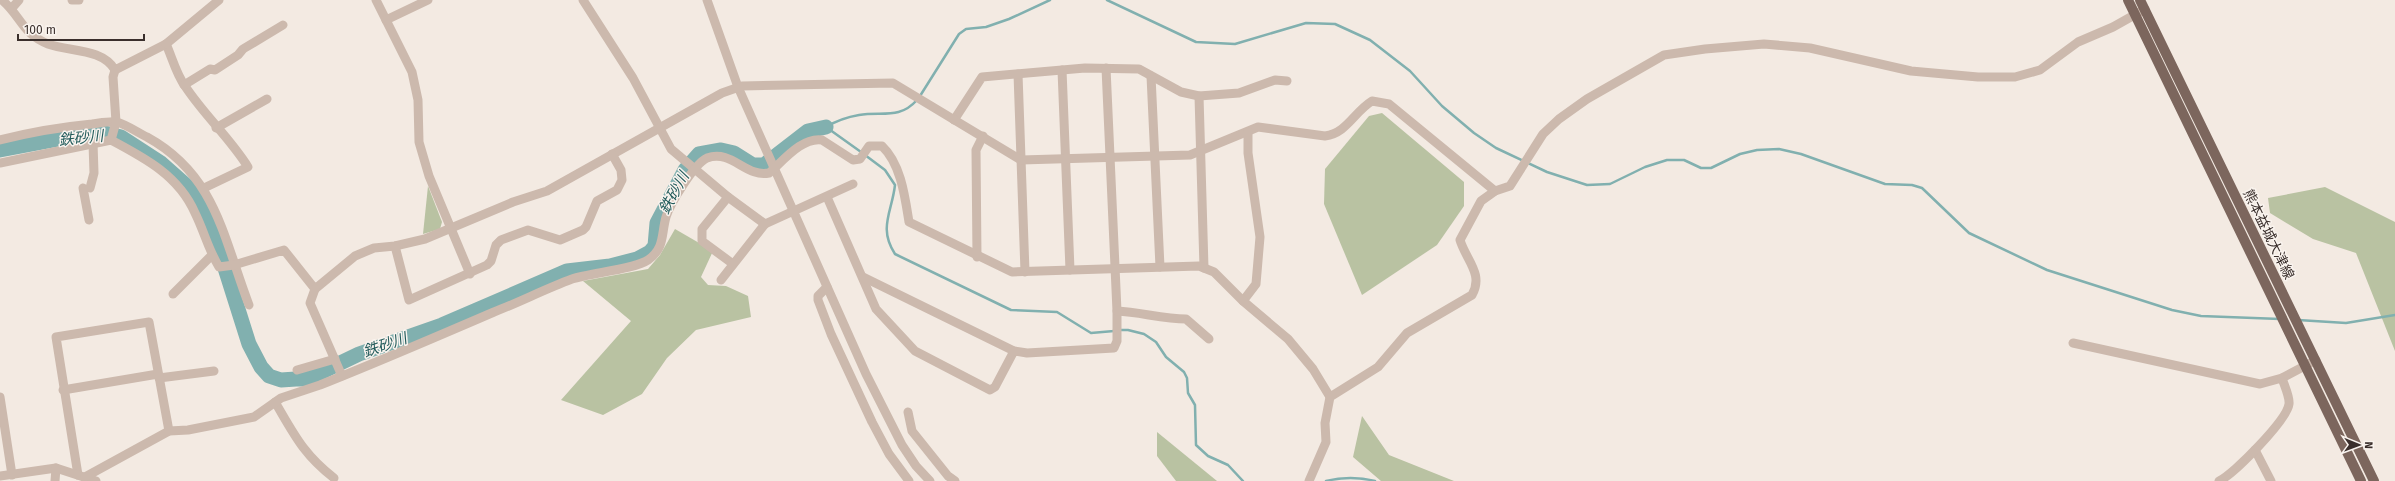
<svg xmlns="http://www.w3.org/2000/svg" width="2395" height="481" font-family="'Fira Sans','Noto Sans JP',sans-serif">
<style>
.green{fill:#b9c2a2}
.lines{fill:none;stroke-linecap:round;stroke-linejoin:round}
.stream{stroke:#81b0af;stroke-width:2.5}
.river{stroke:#81b0af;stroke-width:15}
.minor{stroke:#ccb9ad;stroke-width:9}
.major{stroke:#7c665d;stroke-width:10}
.labels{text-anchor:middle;stroke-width:3;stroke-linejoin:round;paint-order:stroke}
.street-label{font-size:14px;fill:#3a2f2c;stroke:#faf4ef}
.water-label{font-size:15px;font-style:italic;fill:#225b5b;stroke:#faf4ef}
</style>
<rect width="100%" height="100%" fill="#f3eae2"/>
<g class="green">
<polygon points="1382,113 1464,182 1464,206 1437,245 1362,295 1324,204 1325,169 1369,116"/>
<polygon points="428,186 442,222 440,229 423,234"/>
<polygon points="2325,187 2395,222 2395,351 2356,253 2313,239 2270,213 2268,198"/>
<polygon points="675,229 713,251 701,277 708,285 726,286 748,296 751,317 696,330 667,358 642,394 603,415 561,400 631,321 583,281 648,269 660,255"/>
<polygon points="1362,416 1389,455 1454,481 1381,481 1353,457"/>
<polygon points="1157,432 1217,481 1176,481 1157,456"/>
</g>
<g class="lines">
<g class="stream">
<polyline points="1107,0 1196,42 1235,44 1306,23 1335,24 1370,40 1410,71 1442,106 1474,133 1496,148 1547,172 1587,185 1610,184 1645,167 1667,160 1684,160 1701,168 1711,168 1740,154 1757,150 1779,149 1801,154 1885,184 1912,185 1922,188 1969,233 2047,270 2172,310 2201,316 2280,319"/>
<polyline points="920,96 959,34 966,29 986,27 1009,19 1050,0"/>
<path d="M861,152l-35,-25c10,-6 21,-10 33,-12 23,-4 40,5 58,-15"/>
<path d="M865,155l20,15 10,15c-3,27 -17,43 0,69l116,56 46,2 34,21 23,-2"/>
<polyline points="2298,320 2346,323 2395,315"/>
<polyline points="1119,330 1128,330 1144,334 1156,342 1166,357 1184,372 1187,378 1188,393 1195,405 1196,445 1208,456 1228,465 1243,481"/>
<path d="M1326,481c16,-4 33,-4 49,0"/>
</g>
<polyline class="river" points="0,150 80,135 105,133 121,137 161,163 187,186 202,205 218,246 249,344 261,367 269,376 281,380 296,379 307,379 359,354 442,325 567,271 610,266 637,259 650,252 655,246 657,223 685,170 699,154 721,150 734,153 753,165 764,165 808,131 826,127"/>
<g class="minor">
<path d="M2,0c19,16 20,34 46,44 22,8 54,4 67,26l51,-26c6,13 10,30 19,42 19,29 45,52 63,81l-44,21"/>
<polyline points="72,0 79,0"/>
<polyline points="376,0 412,72 418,100 419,142 429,176 470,274"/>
<polyline points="583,0 633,78 671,149 728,197 765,224 853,184"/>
<polyline points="707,0 738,87 866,374 902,445 916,466 930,481"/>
<polyline points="12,8 19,0"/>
<polyline points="386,20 428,0"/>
<polyline points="166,44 219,0"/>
<polyline points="1062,70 1070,270"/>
<polyline points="1018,74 1025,272"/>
<polyline points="1151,76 1160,267"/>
<polyline points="184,85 210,69 215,70 238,55 243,49 283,25"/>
<polyline points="1199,96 1204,268"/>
<polyline points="954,120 982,77 1085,68 1139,69 1181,92 1199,96 1239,93 1275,80 1287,81"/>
<polyline points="216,128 267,99"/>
<path d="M0,140c31,-8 61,-13 92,-16 8,-1 18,-3 25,-2 10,3 20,10 30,15 69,38 76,100 102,168"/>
<polyline points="111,140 116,122 113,77 115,70"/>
<path d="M0,163l111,-23c34,18 68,36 84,73 9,18 13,36 24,54l15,-2 50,-15 31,39 40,-33 19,-8 21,-2 30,-7 88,-37 34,-11 175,-98 20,-7 151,-3 128,77 169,-5 68,-28 67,9c22,-3 29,-24 47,-35l17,3 106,87"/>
<polyline points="83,188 89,220"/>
<polyline points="90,188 94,173 93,143"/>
<polyline points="728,197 702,229 702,241 733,264"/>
<polyline points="827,197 876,309 915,351 990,390 995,387 1014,351"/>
<polyline points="395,246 409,300 487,265 491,261 496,245 501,240 528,230 560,240 583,230 586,227 597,201 617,190 622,180 621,170 612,154"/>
<polyline points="977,257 976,150 983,136"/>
<polyline points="863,277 1014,351 1027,353 1114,348 1117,341 1117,311 1106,68"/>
<polyline points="721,280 765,224"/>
<polyline points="827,287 818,296 818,300 831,334 872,422 889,454 909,481"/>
<polyline points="315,289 310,303 342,376"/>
<polyline points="173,294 212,255"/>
<polyline points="1243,301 1256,284 1260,237 1248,153 1248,132"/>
<path d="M1117,311c23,1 46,8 69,8l23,20"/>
<polyline points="2073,343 2260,384 2282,378 2316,360"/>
<polyline points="297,370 335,359"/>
<polyline points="159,378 214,371"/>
<polyline points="63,390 158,374"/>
<polyline points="0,397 12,475"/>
<path d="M275,402c19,32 28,52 59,76"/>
<polyline points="908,412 912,431 948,476 955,481"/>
<polyline points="2255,450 2271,481"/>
<polyline points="78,475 56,337 149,322 169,431"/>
<polyline points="0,476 56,468 96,481"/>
<path d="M85,477l84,-46 19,-1 66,-13 27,-19 39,-13c58,-23 116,-48 174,-73 26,-10 51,-23 78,-33 18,-6 63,-10 76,-19 17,-12 13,-25 18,-43 4,-13 28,-53 41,-59 25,-9 39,20 62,15 15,-13 33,-36 53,-33l31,20 7,-1 9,-13h13c19,18 23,51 27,76l103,50 187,-6 15,6 29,29 45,38 25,30 17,28"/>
<polyline points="55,481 56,468"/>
<path d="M1309,481l17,-39 -1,-19 5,-26 48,-30 29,-34 65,-38c12,-21 -6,-35 -12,-55l21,-39 14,-10 15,-5 33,-52 16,-15 28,-20 77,-44 41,-6 59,-5 46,4 101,23 67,6h37l25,-7 38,-28 35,-15 32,-18"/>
<path d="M2219,481c15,-7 68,-61 70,-77 1,-7 -5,-19 -7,-26"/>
</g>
<g class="major">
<polyline points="2128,0 2361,481"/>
<polyline points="2140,0 2374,481"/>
</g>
</g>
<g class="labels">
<g class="street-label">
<text transform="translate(2269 234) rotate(64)" y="5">熊本益城大津線</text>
</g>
<g class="water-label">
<text transform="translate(81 138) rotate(-6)" y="5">鉄砂川</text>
<text transform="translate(674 193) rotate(-61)" y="5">鉄砂川</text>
<text transform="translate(385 345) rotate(-19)" y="5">鉄砂川</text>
</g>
</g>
<g transform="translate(2359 445) rotate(91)" stroke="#faf4ef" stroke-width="3" paint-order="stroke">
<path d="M0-3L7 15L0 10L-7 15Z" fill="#3a2f2c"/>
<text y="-6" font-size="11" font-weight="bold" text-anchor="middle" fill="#3a2f2c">N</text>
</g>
<path d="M18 34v6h126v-6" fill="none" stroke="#3a2f2c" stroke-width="2"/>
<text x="24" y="34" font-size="12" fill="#3a2f2c" stroke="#faf4ef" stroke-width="3" paint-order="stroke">100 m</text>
</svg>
